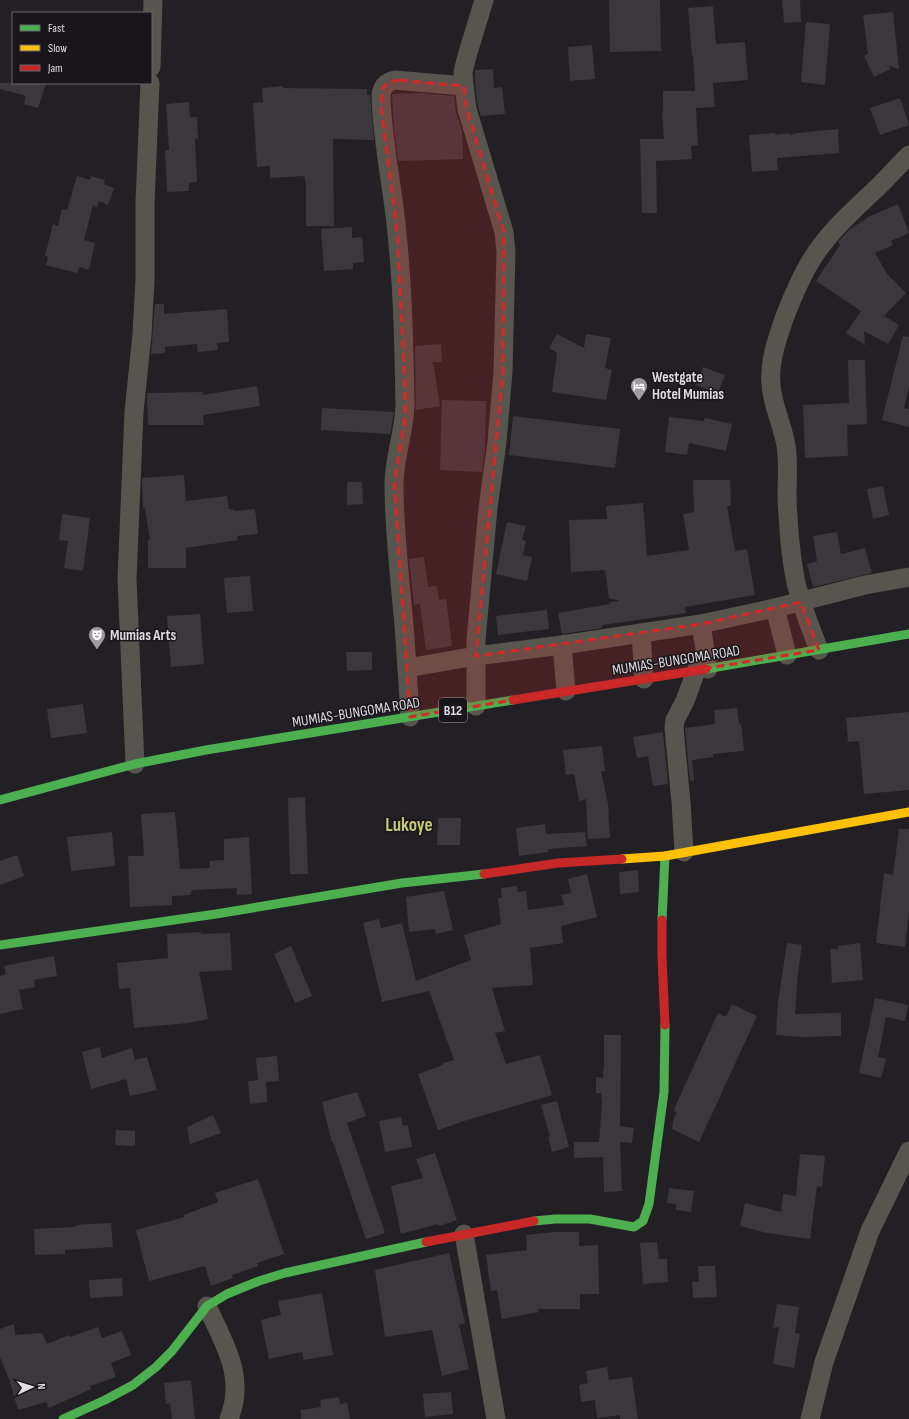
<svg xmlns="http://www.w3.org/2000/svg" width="909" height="1419" font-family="'Sofia Sans Condensed',sans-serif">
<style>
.building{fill:#3a383c}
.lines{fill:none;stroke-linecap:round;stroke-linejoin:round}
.street{stroke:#56554e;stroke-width:19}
.fast{stroke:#4caf50;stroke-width:9}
.slow{stroke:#ffc107;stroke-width:9}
.jam{stroke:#c62828;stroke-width:9}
.marked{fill:#d62828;fill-opacity:0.2;stroke:#d62828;stroke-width:3;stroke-dasharray:8 5;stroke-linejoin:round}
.labels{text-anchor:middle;stroke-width:3;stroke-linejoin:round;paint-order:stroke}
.shield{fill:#18161b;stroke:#a3a1a6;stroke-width:1}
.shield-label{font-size:14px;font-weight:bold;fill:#dfdde1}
.poi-label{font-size:15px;font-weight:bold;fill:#dfdde1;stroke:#18161b;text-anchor:start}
.street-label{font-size:15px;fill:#dfdde1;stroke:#18161b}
.district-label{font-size:19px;font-weight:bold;fill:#c6c779;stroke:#18161b}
</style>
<rect width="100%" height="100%" fill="#222024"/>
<g class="building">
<polygon points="609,0 660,0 661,51 610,52"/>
<polygon points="782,0 800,0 801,22 784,23"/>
<polygon points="713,6 716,44 745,42 748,80 713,83 715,107 696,108 698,145 691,146 692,159 656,161 657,213 642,213 640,139 664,139 662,112 663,111 663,91 695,91 693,56 692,56 688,8"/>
<polygon points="893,12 899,69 889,66 890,69 874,77 864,56 868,54 863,15"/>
<polygon points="806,22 830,24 825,85 801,82"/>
<polygon points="592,45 595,79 570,81 568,47"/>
<polygon points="493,69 494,88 502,87 505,114 481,116 478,107 475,85 475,70"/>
<polygon points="0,83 46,83 38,108 24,104 26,96 0,89"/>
<polygon points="283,86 283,88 367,89 367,95 370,95 374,140 333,139 334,226 306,226 306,183 304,176 270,178 270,166 257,167 253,103 263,102 262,88"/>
<polygon points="421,93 454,96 456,112 462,131 463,159 398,161 394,129 392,94"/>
<polygon points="900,98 909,125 880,135 870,108"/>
<polygon points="189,102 190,117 197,117 198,138 195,139 197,182 189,183 189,191 167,192 165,150 169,150 166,104"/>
<polygon points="838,129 839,153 777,158 778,170 752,172 749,135 775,133 775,135 789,133 790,135 798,133"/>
<polygon points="77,176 90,180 91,176 105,180 104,184 114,188 108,205 99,201 97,207 93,205 84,240 95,243 89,270 79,267 77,273 46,265 48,257 45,256 53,224 58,226 62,209 67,210"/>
<polygon points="898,204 909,233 891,241 893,245 875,253 887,274 906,293 884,316 899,325 888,344 864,331 865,345 846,333 861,311 816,281 840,245 838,242 850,229 866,219 866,218"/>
<polygon points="352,227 352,238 362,237 364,262 353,263 353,269 324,271 321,229"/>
<polygon points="155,304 164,304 164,314 227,309 229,342 217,343 218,350 198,352 197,344 165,347 165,353 151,354"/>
<polygon points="557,334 584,348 586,334 611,338 605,368 612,370 606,400 552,392 557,353 549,348"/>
<polygon points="903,336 909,337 909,386 904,408 909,409 909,427 882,420"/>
<polygon points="441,344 442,362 433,362 440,406 416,410 415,346"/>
<polygon points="848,360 865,360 867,424 847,425 848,456 805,458 803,405 849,403"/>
<polygon points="703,367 725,375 718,393 696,385"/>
<polygon points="257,386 260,406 203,415 204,425 148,425 147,393 203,392 203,395"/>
<polygon points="442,400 486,401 485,449 482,472 440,470"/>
<polygon points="322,408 394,412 390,434 321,430"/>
<polygon points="513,416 620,429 615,468 509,455"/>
<polygon points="669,417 704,421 705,418 732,424 726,451 689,443 687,455 665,452"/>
<polygon points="184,475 186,501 227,496 229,509 233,509 234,511 255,509 258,534 237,536 238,540 186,548 186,568 148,568 148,540 150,540 145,508 143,508 142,478"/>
<polygon points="693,480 730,480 731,506 727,506 735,551 747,549 755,595 685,607 686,613 602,625 602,628 562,634 558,613 610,604 609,602 620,601 609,598 605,570 571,572 569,520 607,519 606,506 643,503 647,556 689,550 683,514 694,512"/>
<polygon points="347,482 362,482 363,504 347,505"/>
<polygon points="883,486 889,515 873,519 867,489"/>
<polygon points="62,514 90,518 83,571 64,568 68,541 59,540"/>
<polygon points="507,522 526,526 522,540 526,541 523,555 532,557 527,581 496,574"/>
<polygon points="837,532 841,554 865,548 872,573 813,587 807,564 817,561 813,536"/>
<polygon points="424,557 428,587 437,586 439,600 446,599 452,646 426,650 420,604 414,605 409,559"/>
<polygon points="250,576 253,611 227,613 224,578"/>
<polygon points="547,610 549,629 498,635 496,616"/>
<polygon points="200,614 204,664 171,667 167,616"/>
<polygon points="346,652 372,652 372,670 347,671"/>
<polygon points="83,704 87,733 51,738 47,709"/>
<polygon points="737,708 739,724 741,723 744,751 713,754 713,757 692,760 694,780 690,781 685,728 715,724 714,710"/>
<polygon points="909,712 909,790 864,794 859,741 848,742 846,718"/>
<polygon points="663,732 668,784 653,786 648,756 637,758 633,737"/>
<polygon points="602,746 605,771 601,771 608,804 610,838 588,839 586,799 579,801 574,774 566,775 563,750"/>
<polygon points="305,797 308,874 290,874 288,798"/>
<polygon points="175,812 180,869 210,868 210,861 224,860 224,839 249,837 252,894 237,895 237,888 192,890 190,895 172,896 172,905 130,907 128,856 144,856 141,814"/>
<polygon points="438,818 461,818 460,845 437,845"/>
<polygon points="545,824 546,834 585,832 587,846 548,849 548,852 519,856 516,828"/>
<polygon points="899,829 909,829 909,911 905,947 876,943 884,873 893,875"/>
<polygon points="112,832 115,866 71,871 67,837"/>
<polygon points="17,855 24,876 0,885 0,861"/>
<polygon points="638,870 639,892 620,894 619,872"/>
<polygon points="587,874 597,917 561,926 563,943 530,948 533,985 492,988 505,1031 495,1033 506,1064 540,1055 552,1095 464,1121 438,1130 418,1074 443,1065 443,1063 454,1060 429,991 382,1002 363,923 379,919 381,928 402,923 416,981 471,960 464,935 501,924 498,898 502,898 501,888 517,886 518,892 526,891 528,910 564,905 561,895 571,893 568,879"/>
<polygon points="444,891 453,930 436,934 435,929 409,932 406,897"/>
<polygon points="201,932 201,934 230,933 232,970 199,972 208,1019 188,1023 134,1028 130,988 119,989 117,963 168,958 167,934"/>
<polygon points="787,943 802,945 798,973 795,1014 841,1013 841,1036 802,1037 776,1035 778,1002"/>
<polygon points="860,943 863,980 832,983 830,949 838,949 838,946"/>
<polygon points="291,946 312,996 295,1003 274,954"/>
<polygon points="54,956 57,976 34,980 35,987 19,990 23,1009 0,1014 0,976 6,974 4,966"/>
<polygon points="875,998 908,1005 905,1021 886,1017 878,1057 886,1059 881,1078 859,1073"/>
<polygon points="732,1004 757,1016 699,1142 672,1129 673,1121 677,1112 674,1111 675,1107 718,1013 726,1017"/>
<polygon points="604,1035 621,1035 620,1126 634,1128 632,1143 620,1142 622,1191 604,1192 603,1157 574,1158 574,1142 599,1142 602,1103 601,1093 596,1093 596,1077 603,1078 603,1069 604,1069"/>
<polygon points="100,1047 102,1058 132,1048 135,1060 147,1057 157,1090 130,1096 126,1079 91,1089 82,1052"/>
<polygon points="277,1056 279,1081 266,1082 267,1102 250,1104 248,1081 258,1080 256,1058"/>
<polygon points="357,1092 366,1116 347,1123 385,1233 366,1239 333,1142 332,1142 322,1102"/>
<polygon points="557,1101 569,1147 552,1152 548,1137 550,1137 541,1105"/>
<polygon points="213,1115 221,1133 190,1144 187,1127"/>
<polygon points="401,1117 403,1126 408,1125 412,1147 385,1152 379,1121"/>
<polygon points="116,1130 135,1131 135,1146 115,1145"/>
<polygon points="435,1153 457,1220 439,1226 438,1224 401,1234 391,1186 423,1178 416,1159"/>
<polygon points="800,1154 825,1156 822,1187 817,1186 810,1239 767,1233 740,1226 745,1203 781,1212 783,1194 796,1196"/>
<polygon points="258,1179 284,1254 257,1263 258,1266 232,1275 233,1278 211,1286 205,1266 149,1281 136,1230 185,1217 184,1215 218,1202 215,1193"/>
<polygon points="669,1188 694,1191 691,1212 676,1210 676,1204 667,1203"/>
<polygon points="111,1223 113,1247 65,1250 65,1254 35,1255 34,1229 76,1227 75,1225"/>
<polygon points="556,1232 579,1232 579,1246 598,1245 599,1294 580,1294 580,1309 538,1309 539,1312 502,1319 497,1290 491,1291 486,1255 527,1250 526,1235"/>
<polygon points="657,1242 659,1259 667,1259 668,1282 643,1284 640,1243"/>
<polygon points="449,1253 465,1323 459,1325 469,1369 442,1376 432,1330 385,1337 375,1270"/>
<polygon points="698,1266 715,1266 717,1297 693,1298 692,1282 699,1282"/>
<polygon points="122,1278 123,1296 90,1298 89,1280"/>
<polygon points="322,1293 333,1355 304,1360 302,1352 269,1359 261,1320 281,1315 278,1301"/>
<polygon points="777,1304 799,1307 795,1333 800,1334 794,1368 773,1364 779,1327 773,1328"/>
<polygon points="14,1324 15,1335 42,1333 47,1344 69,1335 70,1337 98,1327 102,1338 122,1331 131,1355 111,1363 116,1377 90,1386 91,1389 49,1408 46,1402 18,1410 10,1382 0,1357 0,1329"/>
<polygon points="607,1367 609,1380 632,1377 638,1419 620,1419 620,1415 597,1418 595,1400 581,1402 579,1385 588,1383 586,1371"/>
<polygon points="191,1380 195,1419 172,1419 170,1403 166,1404 164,1383"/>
<polygon points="451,1392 453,1414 425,1417 423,1394"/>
<polygon points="339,1397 340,1404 347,1403 350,1419 301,1419 301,1410 321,1407 320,1400"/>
</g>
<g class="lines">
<g class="street">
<polyline points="151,67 153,0"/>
<polyline points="775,608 787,655"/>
<polyline points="701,624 708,669"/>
<polyline points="641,633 644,679"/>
<polyline points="562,645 566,691"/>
<path d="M819,650c-9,-24 -19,-47 -24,-72 -5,-27 -7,-54 -8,-81 0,-14 1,-29 0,-43 -1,-24 -15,-46 -16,-70 -2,-22 6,-45 13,-65 8,-21 16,-41 28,-60 18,-29 44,-51 68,-74 10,-10 19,-20 29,-30"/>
<polyline points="407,668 476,656 562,645 701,624 775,608 865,585 909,577"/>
<polyline points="476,706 476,640 488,508 497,442 503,372 506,252 504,232 467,109 464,86 463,72 467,56 484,0"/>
<path d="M410,717c-2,-34 -4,-69 -7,-103 -4,-43 -9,-86 -9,-130 0,-26 10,-51 11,-78 -1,-57 -2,-115 -8,-172 -4,-47 -15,-92 -16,-139 1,-8 5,-13 14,-15l69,6"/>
<polyline points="135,764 127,579 134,412 142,334 145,280 145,203 150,83"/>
<polyline points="684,852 681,802 674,728 675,720 685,701 696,671"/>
<polyline points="464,1234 496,1419"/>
<path d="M207,1306c17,38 39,70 22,113"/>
<polyline points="810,1419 824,1362 870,1231 909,1151"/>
</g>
<g class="fast">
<polyline points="706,669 909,634"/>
<polyline points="0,800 135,764 206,750 513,700"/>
<polyline points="662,920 665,856"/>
<polyline points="0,945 216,914 402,883 484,874"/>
<polyline points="534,1221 555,1219 590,1219 634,1227 643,1221 649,1204 664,1092 665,1025"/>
<polyline points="63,1419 105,1400 133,1385 156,1367 172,1351 207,1306 227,1294 259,1281 285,1273 426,1242"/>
</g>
<polyline class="slow" points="622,859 665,856 909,812"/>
<g class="jam">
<polyline points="513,700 706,669"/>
<polyline points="484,874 558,863 622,859"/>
<polyline points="662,920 662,957 665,1025"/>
<polyline points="426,1242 534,1221"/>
</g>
</g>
<path class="marked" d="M400,80l64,6 3,23 37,123 -1,140 -27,284 225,-32 100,-22 18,48 -409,67 -16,-235 11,-64v-29l-8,-157 -16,-123 1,-20 6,-7z"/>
<defs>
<symbol id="hotel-pin" viewBox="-11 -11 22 30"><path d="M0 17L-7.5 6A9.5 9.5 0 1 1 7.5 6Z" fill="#9d9b9f" stroke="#18161b"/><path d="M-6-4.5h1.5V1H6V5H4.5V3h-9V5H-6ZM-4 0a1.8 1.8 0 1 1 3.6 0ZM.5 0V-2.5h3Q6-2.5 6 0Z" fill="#fff"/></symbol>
<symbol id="theatre-pin" viewBox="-11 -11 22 30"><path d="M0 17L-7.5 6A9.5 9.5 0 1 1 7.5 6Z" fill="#9d9b9f" stroke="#18161b"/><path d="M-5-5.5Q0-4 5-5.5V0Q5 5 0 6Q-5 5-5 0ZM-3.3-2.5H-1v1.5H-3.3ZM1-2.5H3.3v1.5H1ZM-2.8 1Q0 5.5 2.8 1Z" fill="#fff"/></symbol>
</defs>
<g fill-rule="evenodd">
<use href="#hotel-pin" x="629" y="376" width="20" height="27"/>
<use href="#theatre-pin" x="87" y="625" width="20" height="27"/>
</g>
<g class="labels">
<rect class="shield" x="439" y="698" width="28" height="24" rx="3"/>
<g class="shield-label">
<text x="453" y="715">B12</text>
</g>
<g class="poi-label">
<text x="652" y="382">Westgate<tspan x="652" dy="17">Hotel Mumias</tspan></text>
<text x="110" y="640">Mumias Arts</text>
</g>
<g class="street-label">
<text transform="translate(676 660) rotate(-9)" y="5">MUMIAS-BUNGOMA ROAD</text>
<text transform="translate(356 712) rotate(-9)" y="5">MUMIAS-BUNGOMA ROAD</text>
</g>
<g class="district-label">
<text x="409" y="831">Lukoye</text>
</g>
</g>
<rect x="12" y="12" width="140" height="72" fill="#18161b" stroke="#68666a"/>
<rect x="20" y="25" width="20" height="6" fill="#4caf50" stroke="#68666a"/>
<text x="48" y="32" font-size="12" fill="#dfdde1">Fast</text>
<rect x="20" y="45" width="20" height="6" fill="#ffc107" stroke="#68666a"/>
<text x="48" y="52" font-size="12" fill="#dfdde1">Slow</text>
<rect x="20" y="65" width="20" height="6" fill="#c62828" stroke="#68666a"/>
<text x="48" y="72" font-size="12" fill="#dfdde1">Jam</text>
<g transform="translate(32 1387) rotate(86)" stroke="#18161b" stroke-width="3" paint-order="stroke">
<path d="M0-3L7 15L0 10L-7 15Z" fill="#dfdde1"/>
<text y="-6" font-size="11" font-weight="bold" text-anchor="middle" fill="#dfdde1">N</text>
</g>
</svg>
